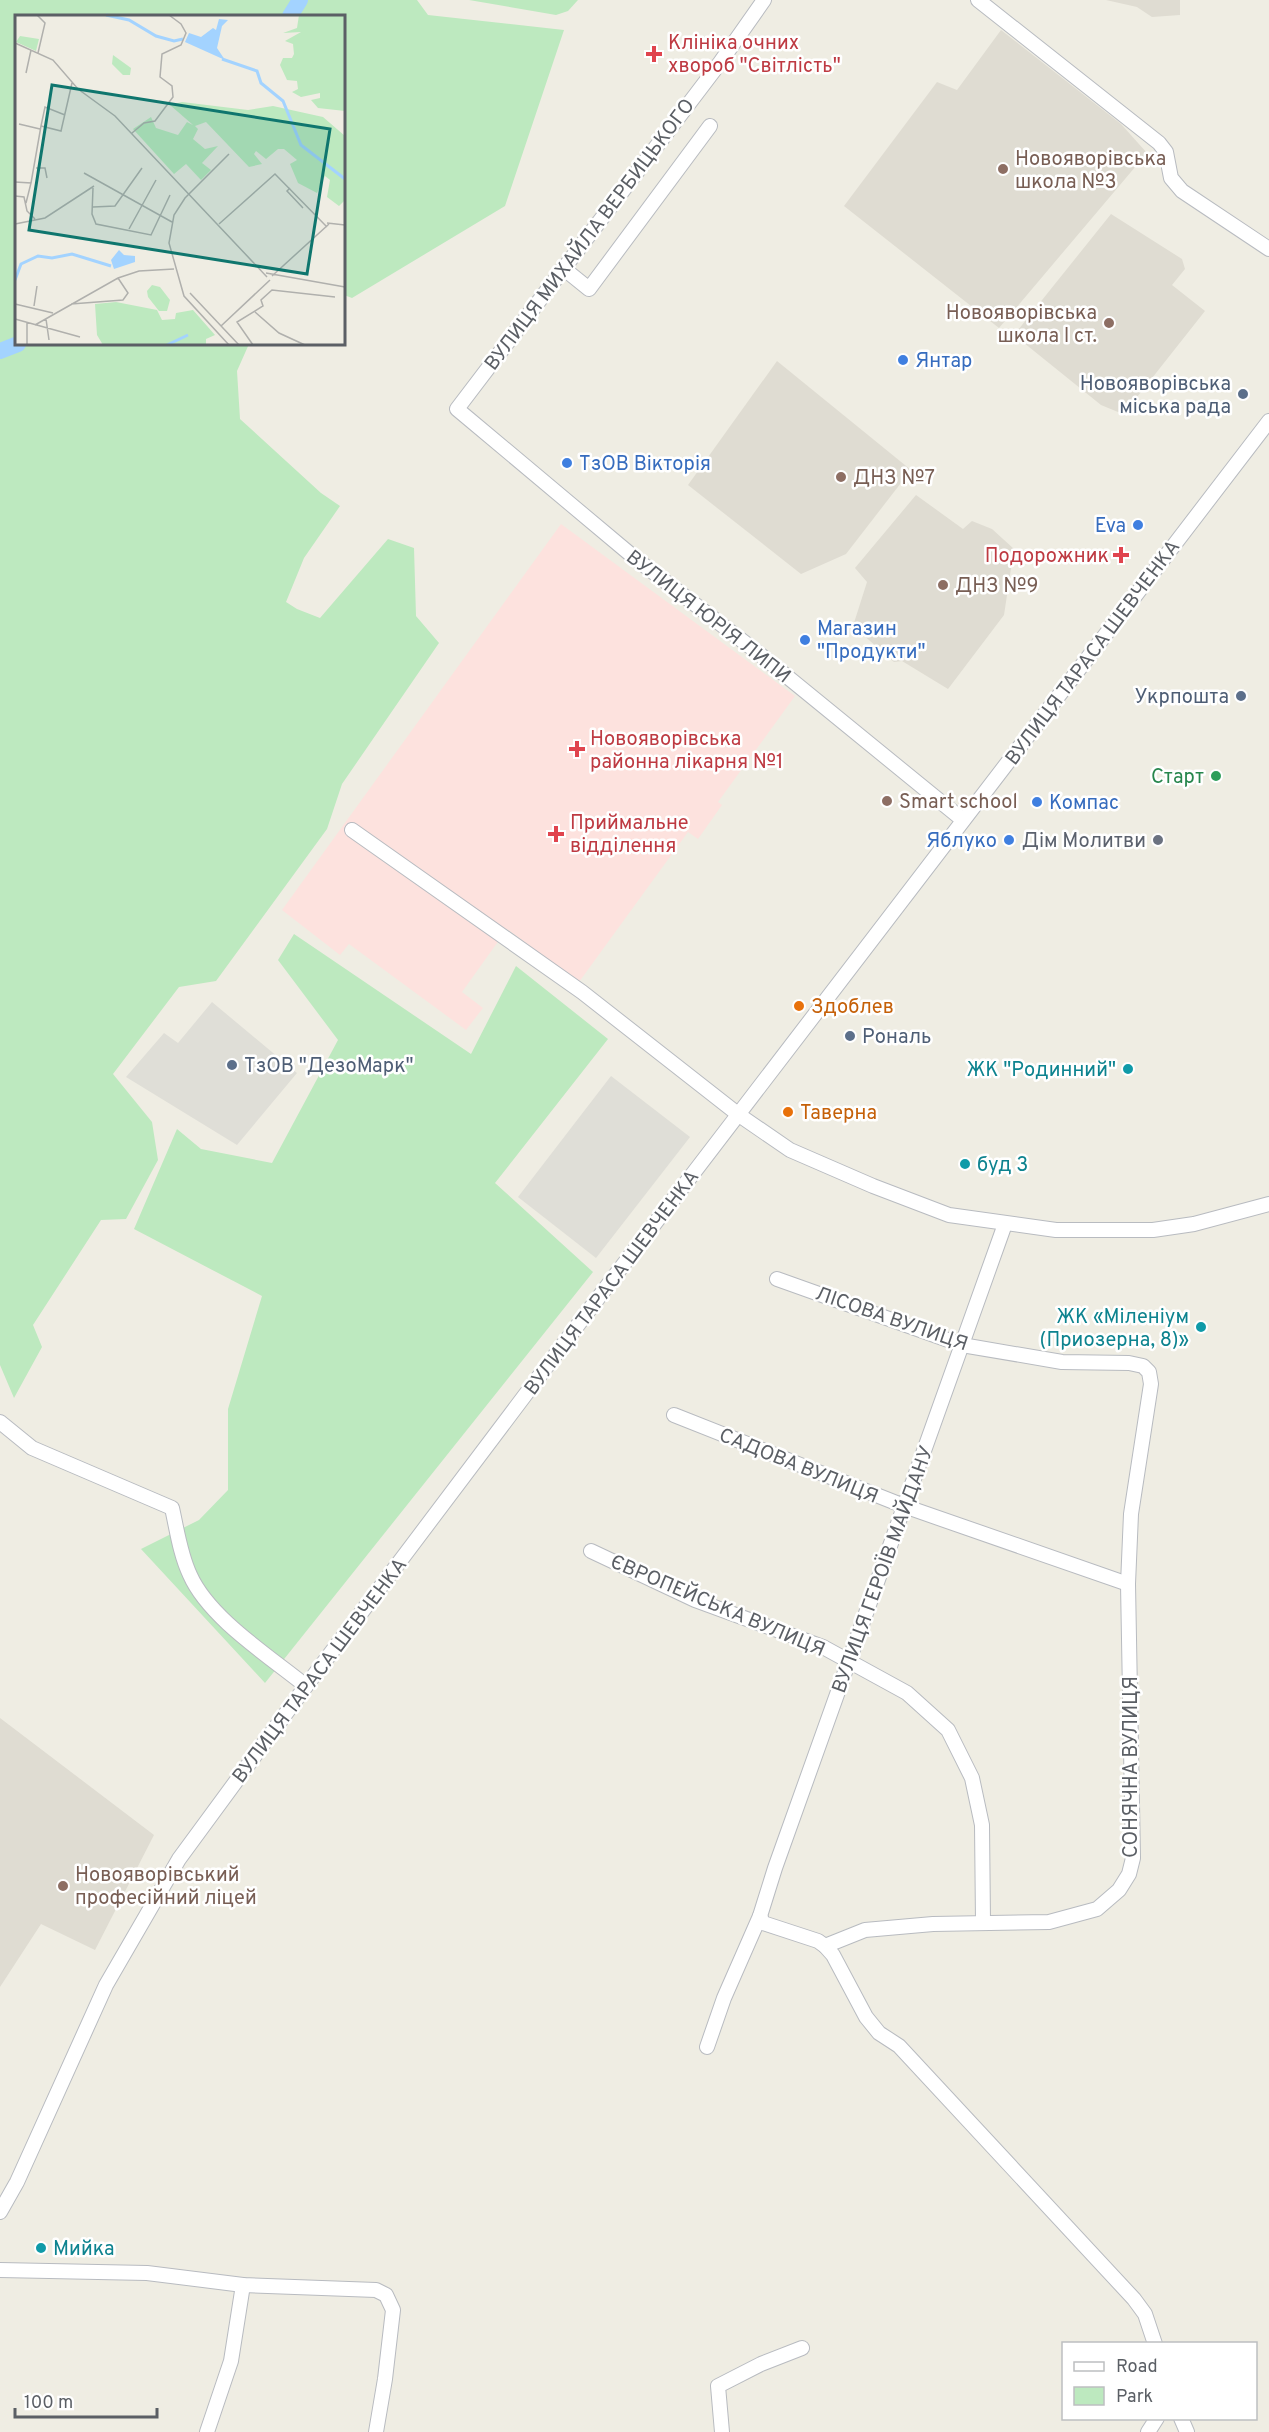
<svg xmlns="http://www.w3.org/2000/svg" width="1269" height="2432" font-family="Overpass,sans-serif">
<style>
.industrial{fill:#dfded7}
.education{fill:#dfdcd2}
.medical{fill:#fde2de}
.green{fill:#bde9bf}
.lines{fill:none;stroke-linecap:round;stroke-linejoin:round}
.river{stroke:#a3d3ff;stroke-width:16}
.minor-casing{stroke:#b8bbc0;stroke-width:16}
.minor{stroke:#fff;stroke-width:14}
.health-dot{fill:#e0444e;stroke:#fff;stroke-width:2}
.education-dot{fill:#8d6e63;stroke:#fff;stroke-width:2}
.shop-dot{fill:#3f7fe0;stroke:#fff;stroke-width:2}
.service-dot{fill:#5c6f8a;stroke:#fff;stroke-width:2}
.leisure-dot{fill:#2e9e5b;stroke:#fff;stroke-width:2}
.worship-dot{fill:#6b7280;stroke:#fff;stroke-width:2}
.food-dot{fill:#e8710a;stroke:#fff;stroke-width:2}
.culture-dot{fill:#0f9aa8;stroke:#fff;stroke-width:2}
.labels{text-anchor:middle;stroke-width:5;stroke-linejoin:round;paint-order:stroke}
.health-label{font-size:20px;fill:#be3a42;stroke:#fff;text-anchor:start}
.education-label{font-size:20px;fill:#785e54;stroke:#fff;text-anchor:start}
.street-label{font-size:20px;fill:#5b5f65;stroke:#fff}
.shop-label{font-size:20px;fill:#366cbe;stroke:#fff;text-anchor:start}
.service-label{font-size:20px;fill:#4e5e75;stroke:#fff;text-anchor:end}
.leisure-label{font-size:20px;fill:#27864d;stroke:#fff;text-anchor:end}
.worship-label{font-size:20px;fill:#5b616d;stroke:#fff;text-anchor:end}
.food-label{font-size:20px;fill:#c56008;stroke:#fff;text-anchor:start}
.culture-label{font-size:20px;fill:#0d838f;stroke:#fff;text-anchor:end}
.inset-river{fill:none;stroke:#a3d3ff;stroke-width:3}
.inset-road{fill:none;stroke:#b0b0ad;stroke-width:1.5}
.view{fill:#0f766e;fill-opacity:0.15;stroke:#0f766e;stroke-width:3}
.inset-edge{fill:none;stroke:#5b5f65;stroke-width:3}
</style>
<rect width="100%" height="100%" fill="#efede3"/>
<g class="industrial">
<polygon points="212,1002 297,1073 237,1145 126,1077 164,1033 178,1043"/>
<polygon points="611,1076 690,1137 596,1258 518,1197"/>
</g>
<g class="education">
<polygon points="1106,0 1180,0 1180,15 1152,17 1137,7"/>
<polygon points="1001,30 1121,124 1147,153 999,328 844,206 937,82 957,90"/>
<polygon points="1111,214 1182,259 1185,269 1172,285 1205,311 1126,411 1118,412 1101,405 1014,335"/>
<polygon points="777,361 911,470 846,554 801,574 688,485"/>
<polygon points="916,495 963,529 972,521 992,529 1014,549 1004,615 948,689 902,661 894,662 853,626 867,582 855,568"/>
<polygon points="0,1718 154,1835 95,1950 41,1924 0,1987"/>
</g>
<polygon class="medical" points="561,524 795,696 718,802 722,805 698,839 688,832 579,982 507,929 462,992 483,1008 466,1030 349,944 340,955 282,910"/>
<g class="green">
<polygon points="0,0 417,0 428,15 564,30 505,206 352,298 344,295 344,16 16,16 16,344 249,344 237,371 240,419 321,493 340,506 304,558 286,602 297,609 320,618 388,539 414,548 416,616 439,643 342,784 327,829 216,981 179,987 113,1074 152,1122 158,1160 126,1219 101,1220 33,1325 42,1347 14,1398 0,1365"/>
<polygon points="469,0 578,0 568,11 556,15"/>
<polygon points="294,934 471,1054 516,966 608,1039 495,1183 593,1272 265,1683 141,1549 199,1520 228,1490 228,1409 262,1296 134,1229 177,1129 201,1149 272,1163 338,1040 278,960"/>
</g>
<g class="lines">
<g class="river">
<polyline points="290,16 300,0"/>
<polyline points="0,351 18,344"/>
</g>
<defs>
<g id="minor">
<polyline points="764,0 719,64 457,409 636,559 757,652 963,820"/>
<polyline points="978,0 1159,143 1166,152 1171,178 1182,191 1269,249"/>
<polyline points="563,268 589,289 710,126"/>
<polyline points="352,830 582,992 739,1115 790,1150 873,1186 949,1215 1056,1230 1153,1230 1194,1224 1269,1204"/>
<polyline points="777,1279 962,1345 1062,1362 1129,1363 1143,1366 1149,1372 1151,1384 1131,1514 1128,1584 1133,1858 1129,1874 1119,1890 1097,1909 1049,1922 933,1924 865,1930 825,1946"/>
<polyline points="674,1415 904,1506 1128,1584"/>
<path d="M0,1422l32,26 140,60c5,22 8,46 18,67 19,43 79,81 116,111"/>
<polyline points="591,1551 695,1600 823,1647 907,1693 948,1730 972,1778 982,1825 983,1922"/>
<polyline points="760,1916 763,1923 818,1941 825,1946 833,1955 866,2017 879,2033 899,2046 1134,2299 1145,2314 1155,2344"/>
<polyline points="707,2047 724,1998 760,1916 775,1868 1005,1224"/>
<polyline points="0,2212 17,2182 106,1985 179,1859 306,1686 620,1269 1269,421"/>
<polyline points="0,2270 147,2273 243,2285 376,2290 386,2295 393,2310 385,2379 376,2432"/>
<polyline points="1181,2418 1187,2432"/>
<polyline points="207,2432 231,2361 243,2285"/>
<polyline points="722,2432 718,2386 761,2364 802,2348"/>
<polyline points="1148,2432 1157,2418"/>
</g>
</defs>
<use href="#minor" class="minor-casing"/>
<use href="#minor" class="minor"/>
</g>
<g class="health-dot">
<path d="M651 45h6v6h6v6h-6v6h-6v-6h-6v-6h6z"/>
<path d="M1118 546h6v6h6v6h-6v6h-6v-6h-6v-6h6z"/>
<path d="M574 740h6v6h6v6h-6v6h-6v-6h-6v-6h6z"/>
<path d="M553 825h6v6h6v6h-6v6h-6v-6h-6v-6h6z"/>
</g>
<g class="education-dot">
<circle cx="1003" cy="169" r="6"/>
<circle cx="1109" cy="323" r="6"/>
<circle cx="841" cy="477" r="6"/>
<circle cx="943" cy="585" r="6"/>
<circle cx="887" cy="801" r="6"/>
<circle cx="63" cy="1886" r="6"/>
</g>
<g class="shop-dot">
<circle cx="903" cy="360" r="6"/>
<circle cx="567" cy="463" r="6"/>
<circle cx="1138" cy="525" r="6"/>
<circle cx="805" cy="640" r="6"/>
<circle cx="1037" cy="802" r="6"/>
<circle cx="1009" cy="840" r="6"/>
</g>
<g class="service-dot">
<circle cx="1243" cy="394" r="6"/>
<circle cx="1241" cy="696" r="6"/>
<circle cx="850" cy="1036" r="6"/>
<circle cx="232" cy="1065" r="6"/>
</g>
<circle class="leisure-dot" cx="1216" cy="776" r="6"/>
<circle class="worship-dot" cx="1158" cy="840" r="6"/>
<g class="food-dot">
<circle cx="799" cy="1006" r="6"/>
<circle cx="788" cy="1112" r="6"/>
</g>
<g class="culture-dot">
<circle cx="1128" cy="1069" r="6"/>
<circle cx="965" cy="1164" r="6"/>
<circle cx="1201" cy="1327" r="6"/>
<circle cx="41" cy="2248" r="6"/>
</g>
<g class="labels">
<g class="health-label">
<text x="668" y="49">Клініка очних<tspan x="668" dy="23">хвороб "Світлість"</tspan></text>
<text x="1109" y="562" text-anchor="end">Подорожник</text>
<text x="590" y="745">Новояворівська<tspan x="590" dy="23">районна лікарня №1</tspan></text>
<text x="570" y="829">Приймальне<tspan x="570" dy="23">відділення</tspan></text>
</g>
<g class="education-label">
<text x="1015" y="165">Новояворівська<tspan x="1015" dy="23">школа №3</tspan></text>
<text x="1097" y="319" text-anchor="end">Новояворівська<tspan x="1097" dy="23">школа І ст.</tspan></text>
<text x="853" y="484">ДНЗ №7</text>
<text x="955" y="592">ДНЗ №9</text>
<text x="899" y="808">Smart school</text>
<text x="75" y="1881">Новояворівський<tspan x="75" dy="23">професійний ліцей</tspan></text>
</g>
<g class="street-label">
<text transform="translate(589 234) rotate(-53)" y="7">ВУЛИЦЯ МИХАЙЛА ВЕРБИЦЬКОГО</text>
<text transform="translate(709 616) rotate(38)" y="7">ВУЛИЦЯ ЮРІЯ ЛИПИ</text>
<text transform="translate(1092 652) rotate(-53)" y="7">ВУЛИЦЯ ТАРАСА ШЕВЧЕНКА</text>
<text transform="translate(611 1282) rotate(-53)" y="7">ВУЛИЦЯ ТАРАСА ШЕВЧЕНКА</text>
<text transform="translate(892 1318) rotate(19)" y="7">ЛІСОВА ВУЛИЦЯ</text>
<text transform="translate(799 1465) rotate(22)" y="7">САДОВА ВУЛИЦЯ</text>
<text transform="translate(882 1569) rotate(-70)" y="7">ВУЛИЦЯ ГЕРОЇВ МАЙДАНУ</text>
<text transform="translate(718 1605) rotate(23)" y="7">ЄВРОПЕЙСЬКА ВУЛИЦЯ</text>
<text transform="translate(319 1670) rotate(-53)" y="7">ВУЛИЦЯ ТАРАСА ШЕВЧЕНКА</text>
<text transform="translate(1130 1767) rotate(-90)" y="7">СОНЯЧНА ВУЛИЦЯ</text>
</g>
<g class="shop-label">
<text x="915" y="367">Янтар</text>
<text x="579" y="470">ТзОВ Вікторія</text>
<text x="1126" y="532" text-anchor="end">Eva</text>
<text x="817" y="635">Магазин<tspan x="817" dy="23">"Продукти"</tspan></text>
<text x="1049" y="809">Компас</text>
<text x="997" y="847" text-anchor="end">Яблуко</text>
</g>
<g class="service-label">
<text x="1231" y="390">Новояворівська<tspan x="1231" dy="23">міська рада</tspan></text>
<text x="1229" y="703">Укрпошта</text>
<text x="862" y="1043" text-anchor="start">Рональ</text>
<text x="244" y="1072" text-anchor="start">ТзОВ "ДезоМарк"</text>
</g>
<g class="leisure-label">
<text x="1204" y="783">Старт</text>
</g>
<g class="worship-label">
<text x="1146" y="847">Дім Молитви</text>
</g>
<g class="food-label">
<text x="811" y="1013">Здоблев</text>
<text x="800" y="1119">Таверна</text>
</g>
<g class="culture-label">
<text x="1116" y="1076">ЖК "Родинний"</text>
<text x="977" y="1171" text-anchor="start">буд 3</text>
<text x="1189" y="1323">ЖК «Міленіум<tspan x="1189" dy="23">(Приозерна, 8)»</tspan></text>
<text x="53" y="2255" text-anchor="start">Мийка</text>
</g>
</g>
<g transform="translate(15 15)">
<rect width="330" height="330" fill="#efede3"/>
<path d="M284,0h46v96l-27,-3 -7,-8 9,-2v-5l-19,4 -9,-5 6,-3 -1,-8 -10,-1 -7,-15 3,-7h9l2,-4 -1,-10 -8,-3 16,-9 -18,1 14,-5zM5,21l19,3 -3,12 -20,-9zM98,40l18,13 -1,7h-7l-11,-11zM167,87l66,8 25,-4 50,11 22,19v64l-6,6 -12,-9 3,-17 -5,-4 -8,17 -19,-10 -8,-19 7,-4 -13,-11h-6l-12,10 -10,-8 -2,3 8,10 -13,3 -43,-45 -11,4 3,3 -5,10 12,10 13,-3 -16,17 9,7 -10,10 -15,-16 -12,10 -41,-45 18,-12 5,11 22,7 9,-13 6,3 -23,-20zM137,270l8,2 10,13 -3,11h-8l-11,-14 -1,-6zM101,287l41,8 5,10 13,-1 1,-6 17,-3 22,25 -9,4v6h-103l-6,-10 -2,-31z" fill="#bde9bf"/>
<path d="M204,4l9,1 -6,6 -5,22 8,12 -40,-18 4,-9 12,4 12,-9 3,2zM104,235l5,5 11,1v6l-21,7 -3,-9z" fill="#a3d3ff"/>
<path class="inset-river" d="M91,0l23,5 27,16 18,5 9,-2M207,44l35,12 4,12 22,18 18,44 44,34M0,265l6,-16 17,-8 14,2 20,-4 39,12M152,330l21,-10"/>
<path class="inset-road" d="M22,0l8,8 -7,30M0,28l38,17 25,29 37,27 152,161M11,58l5,-23M4,109l21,5M26,111l4,-19 20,8M117,118l12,-10 11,-2 18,-24 -1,-11 -12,-9 2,-23 19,-9 5,-12 -5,-9 -12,-9M214,139l-44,44 -11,17 -5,28 15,53 45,49M21,153h9l2,10M69,158l88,49M0,167l16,1 -5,20M16,168l10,-57 20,5 11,-48M78,173l-1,26 4,10 55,11 19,-40M275,173l-3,3 16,17M0,181l9,1 3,14 8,8M78,192l22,-1 27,-38M312,208l18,2M0,209l30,-6 49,-32M204,209l56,-50 52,53M114,214l27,-49M251,258l79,14M257,261l57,-52M175,278l49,52M0,289l38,9M56,289l52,-4 5,-7 -10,-15M19,291l3,-20M240,297l24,21 26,12M0,304l65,18M31,304l3,21M12,307v23M20,310l83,-47 21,-7 35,-2M206,311l49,-46M238,330l-16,-23 26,-16 -2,-6 11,-10 63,7"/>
<path class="view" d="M37,70l278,44 -23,145 -278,-44z"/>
<rect width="330" height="330" class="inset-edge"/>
</g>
<rect x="1062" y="2342" width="195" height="78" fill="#ffffff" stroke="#bdbfc1" stroke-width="1.5"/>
<rect x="1074" y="2362" width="30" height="9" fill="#ffffff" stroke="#bdbfc1" stroke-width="1.5"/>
<text x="1116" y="2372" font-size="18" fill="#5b5f65">Road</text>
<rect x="1074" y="2387" width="30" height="18" fill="#bde9bf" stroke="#bdbfc1" stroke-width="1.5"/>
<text x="1116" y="2402" font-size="18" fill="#5b5f65">Park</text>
<path d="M15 2408v9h142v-9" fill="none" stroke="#5b5f65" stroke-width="3"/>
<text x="24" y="2408" font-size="18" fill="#5b5f65" stroke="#ffffff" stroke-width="4.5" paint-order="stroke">100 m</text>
</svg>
